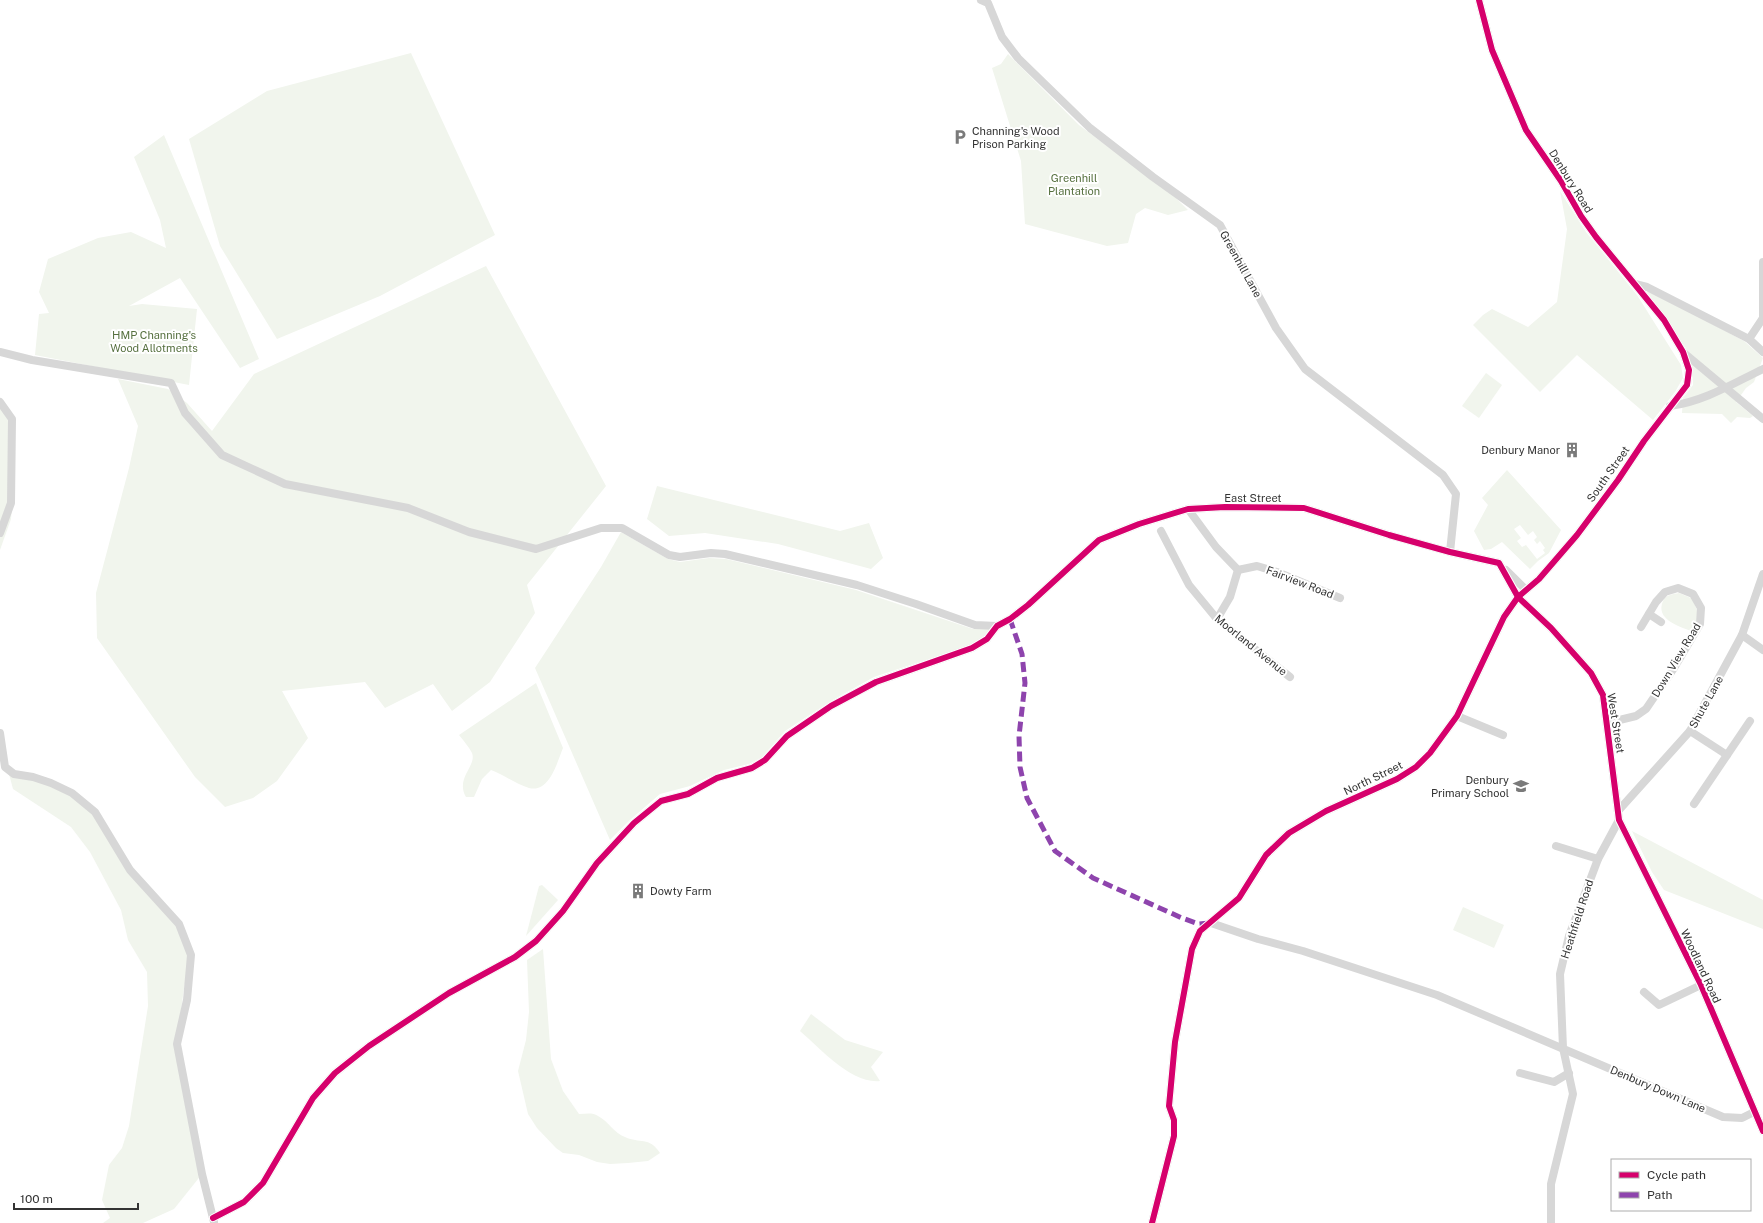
<svg xmlns="http://www.w3.org/2000/svg" width="1763" height="1223" font-family="'Public Sans',sans-serif">
<style>
.green{fill:#f1f5ed;fill-rule:evenodd}
.lines{fill:none;stroke-linecap:round;stroke-linejoin:round}
.minor{stroke:#d7d7d7;stroke-width:8}
.quiet{stroke:#8e44ad;stroke-width:5;stroke-dasharray:10 5;stroke-linecap:butt}
.cycleway-casing{stroke:#fff;stroke-width:8}
.cycleway{stroke:#d6006c;stroke-width:6}
.labels{text-anchor:middle;stroke-width:4;stroke-linejoin:round;paint-order:stroke}
.poi-label{font-size:11px;fill:#333;stroke:#fff;text-anchor:start}
.park-label{font-size:11px;fill:#56703f;stroke:#fff}
.street-label{font-size:11px;fill:#333;stroke:#fff}
</style>
<rect width="100%" height="100%" fill="#fff"/>
<g class="green">
<polygon points="411,53 495,235 380,296 277,339 220,246 189,139 267,91"/>
<polygon points="1008,54 1079,125 1176,198 1188,210 1168,215 1145,208 1136,214 1128,243 1107,246 1025,224 1021,161 992,68 1001,64"/>
<polygon points="164,135 259,359 240,368 180,278 129,306 142,304 197,309 189,385 35,355 39,314 49,313 39,292 48,259 98,238 131,232 166,248 160,220 134,157"/>
<polygon points="1560,191 1586,232 1637,295 1681,365 1683,378 1675,392 1653,420 1577,355 1540,392 1473,325 1483,315 1492,309 1528,327 1557,302 1567,229"/>
<polygon points="486,266 606,486 527,585 535,613 490,682 452,711 433,684 385,708 365,682 282,691 308,738 277,781 253,798 225,807 195,777 97,638 96,593 129,468 138,426 118,379 168,389 187,403 212,431 254,374"/>
<polygon points="1650,291 1744,341 1763,358 1754,382 1746,388 1736,402 1753,416 1750,418 1737,417 1731,423 1722,414 1682,413 1683,398 1693,385 1692,365 1686,348 1647,292"/>
<polygon points="1486,373 1502,385 1479,418 1462,406"/>
<polygon points="0,402 14,423 15,472 11,519 0,550"/>
<path d="M1507,470l54,60 -12,23 -11,8 -8,8 -28,-27 -11,7 -7,1 -10,-19 14,-26 -6,-7zM1520,525l8,10 5,-4 4,6 -3,3 3,4 3,-3 5,7 -2,2 2,3 -8,6 -11,-14 -4,2 -5,-6 4,-3 -7,-9z"/>
<polygon points="657,486 840,531 869,523 883,558 871,569 778,544 705,533 669,536 647,519"/>
<polygon points="621,532 668,559 680,562 709,558 726,559 856,590 973,629 990,629 985,635 971,645 874,677 831,701 785,731 762,757 749,764 724,770 690,786 660,794 630,820 610,840 535,668 601,567"/>
<path d="M1679,593l12,5c8,13 10,19 0,33 -13,-5 -36,-12 -28,-30 3,-6 9,-7 16,-8z"/>
<path d="M536,683l27,65c-6,14 -13,45 -34,40 -13,-4 -25,-13 -38,-18l-9,9 -8,18h-8c-11,-19 11,-31 6,-44 -3,-6 -9,-13 -13,-18z"/>
<polygon points="9,774 60,786 88,808 178,927 191,955 184,988 176,1048 202,1174 174,1209 143,1223 103,1223 110,1218 102,1200 109,1165 122,1148 129,1126 148,1006 147,972 128,940 121,910 90,852 71,827 13,789"/>
<polygon points="1632,831 1763,900 1763,929 1664,890 1652,872"/>
<polygon points="542,885 558,900 526,936 539,886"/>
<polygon points="1463,907 1504,925 1494,948 1453,930"/>
<path d="M543,949l8,110 12,32 16,23c7,0 13,-2 19,2 10,5 16,17 27,21 15,7 24,-1 35,16l-12,8 -20,2 -18,1 -13,-2 -18,-7 -16,-2 -7,-5 -19,-20 -9,-14 -10,-43 8,-31 3,-28 -2,-52z"/>
<path d="M811,1014l34,26 38,12 -12,15 9,14c-29,3 -59,-32 -80,-50z"/>
</g>
<g class="lines">
<g class="minor">
<polyline points="981,0 988,3 1002,37 1018,58 1090,128 1153,177 1220,225 1276,328 1305,369 1443,475 1456,494 1450,552"/>
<polyline points="1635,284 1647,287 1749,339 1763,352"/>
<polyline points="1749,339 1763,318 1763,262"/>
<polyline points="0,352 32,360 171,383 185,413 222,455 285,484 408,508 469,532 536,549 601,528 622,528 669,555 680,557 711,553 725,554 857,585 916,604 975,625 997,626"/>
<polyline points="1684,353 1763,419"/>
<polyline points="0,402 12,419 11,503 0,533"/>
<path d="M1670,406c33,-4 64,-23 93,-37"/>
<polyline points="1188,509 1216,547 1238,570 1257,566 1277,572 1340,598"/>
<polyline points="1161,531 1189,585 1217,619 1290,677"/>
<polyline points="1506,570 1526,590"/>
<polyline points="1649,614 1661,622"/>
<polyline points="1217,619 1230,597 1238,570"/>
<polyline points="1742,635 1763,650"/>
<polyline points="1457,716 1503,735"/>
<polyline points="1607,723 1636,716 1646,709 1674,668 1700,624 1701,608 1693,594 1678,588 1665,592 1656,602 1641,627"/>
<polyline points="1690,731 1727,755"/>
<polyline points="0,733 5,767 14,774 33,777 51,783 72,793 95,812 130,870 179,924 191,955 187,1000 177,1044 202,1174 214,1222"/>
<polyline points="1694,804 1750,721"/>
<polyline points="1618,811 1690,731 1742,635 1763,574"/>
<polyline points="1556,846 1598,859"/>
<polyline points="1211,923 1258,939 1303,951 1437,995 1723,1117 1742,1118 1754,1112"/>
<polyline points="1644,992 1659,1005 1701,985"/>
<polyline points="1520,1073 1554,1082 1569,1073"/>
<polyline points="213,1218 244,1202 263,1183 313,1098 335,1073 369,1046 449,993 515,957 536,941 563,911 597,863 634,823 661,801 688,794 717,778 752,768 765,760 787,736 831,706 876,682 972,648 987,639 997,626 1010,619 1028,605 1099,540 1139,524 1188,509 1225,507 1304,508 1389,535 1450,552 1499,563 1518,597 1551,628 1591,673 1603,695 1619,820 1701,985 1763,1131"/>
<polyline points="1152,1223 1174,1136 1174,1120 1169,1106 1175,1042 1192,949 1200,931 1239,898 1266,855 1289,833 1326,811 1397,779 1416,767 1430,753 1457,716 1504,617 1518,597 1539,579 1577,535 1618,480 1644,441 1687,385 1689,370 1683,352 1664,320 1596,237 1581,216 1561,181 1526,130 1492,50 1479,0"/>
<polyline points="1551,1223 1551,1184 1573,1094 1563,1048 1560,974 1569,936 1598,859 1619,820"/>
</g>
<polyline class="quiet" points="1010,619 1022,654 1025,683 1019,736 1020,767 1027,798 1055,851 1093,878 1182,918 1199,924 1209,923"/>
<defs>
<g id="cycleway">
<polyline points="213,1218 244,1202 263,1183 313,1098 335,1073 369,1046 449,993 515,957 536,941 563,911 597,863 634,823 661,801 688,794 717,778 752,768 765,760 787,736 831,706 876,682 972,648 987,639 997,626 1010,619 1028,605 1099,540 1139,524 1188,509 1225,507 1304,508 1389,535 1450,552 1499,563 1518,597 1551,628 1591,673 1603,695 1619,820 1701,985 1763,1131"/>
<polyline points="1152,1223 1174,1136 1174,1120 1169,1106 1175,1042 1192,949 1200,931 1239,898 1266,855 1289,833 1326,811 1397,779 1416,767 1430,753 1457,716 1504,617 1518,597 1539,579 1577,535 1618,480 1644,441 1687,385 1689,370 1683,352 1664,320 1596,237 1581,216 1561,181 1526,130 1492,50 1479,0"/>
</g>
</defs>
<use href="#cycleway" class="cycleway-casing"/>
<use href="#cycleway" class="cycleway"/>
</g>
<defs>
<symbol id="parking-bare" viewBox="-9 -9 18 18"><path d="M-3.5-5.5H1a3.5 3.5 0 0 1 0 7H-1V5.5H-3.5ZM-1-3.4V-.6H.8a1.4 1.4 0 0 0 0-2.8Z" fill="#7a7a7a" stroke="#fff" stroke-width="2.5" paint-order="stroke"/></symbol>
<symbol id="building-bare" viewBox="-9 -9 18 18"><path d="M-4-6H4V6H1V3H-1V6H-4ZM-2.5-4.3h1.7v1.8h-1.7ZM.8-4.3h1.7v1.8H.8ZM-2.5-1h1.7V.8h-1.7ZM.8-1h1.7V.8H.8Z" fill="#7a7a7a" stroke="#fff" stroke-width="2.5" paint-order="stroke"/></symbol>
<symbol id="school-bare" viewBox="-9 -9 18 18"><path d="M0-5L7-2L0 1L-7-2ZM-4 1L0 2.5L4 1V4Q0 6-4 4Z" fill="#7a7a7a" stroke="#fff" stroke-width="2.5" paint-order="stroke"/></symbol>
</defs>
<g fill-rule="evenodd">
<use href="#parking-bare" x="949" y="126" width="22" height="22"/>
<use href="#building-bare" x="1561" y="439" width="22" height="22"/>
<use href="#school-bare" x="1510" y="775" width="22" height="22"/>
<use href="#building-bare" x="627" y="880" width="22" height="22"/>
</g>
<g class="labels">
<g class="poi-label">
<text x="972" y="135">Channing's Wood<tspan x="972" dy="13">Prison Parking</tspan></text>
<text x="1560" y="454" text-anchor="end">Denbury Manor</text>
<text x="1509" y="784" text-anchor="end">Denbury<tspan x="1509" dy="13">Primary School</tspan></text>
<text x="650" y="895">Dowty Farm</text>
</g>
<g class="park-label">
<text x="1074" y="182">Greenhill<tspan x="1074" dy="13">Plantation</tspan></text>
<text x="154" y="339">HMP Channing's<tspan x="154" dy="13">Wood Allotments</tspan></text>
</g>
<g class="street-label">
<text transform="translate(1571 181) rotate(58)" y="4">Denbury Road</text>
<text transform="translate(1241 264) rotate(61)" y="4">Greenhill Lane</text>
<text transform="translate(1608 474) rotate(-55)" y="4">South Street</text>
<text x="1253" y="502">East Street</text>
<text transform="translate(1300 582) rotate(21)" y="4">Fairview Road</text>
<text transform="translate(1251 645) rotate(39)" y="4">Moorland Avenue</text>
<text transform="translate(1676 660) rotate(-59)" y="4">Down View Road</text>
<text transform="translate(1706 702) rotate(-61)" y="4">Shute Lane</text>
<text transform="translate(1616 723) rotate(81)" y="4">West Street</text>
<text transform="translate(1373 778) rotate(-26)" y="4">North Street</text>
<text transform="translate(1577 919) rotate(-72)" y="4">Heathfield Road</text>
<text transform="translate(1701 966) rotate(65)" y="4">Woodland Road</text>
<text transform="translate(1658 1089) rotate(23)" y="4">Denbury Down Lane</text>
</g>
</g>
<rect x="1611" y="1159" width="140" height="52" fill="#ffffff" stroke="#adadad"/>
<rect x="1619" y="1172" width="20" height="6" fill="#d6006c" stroke="#adadad"/>
<text x="1647" y="1179" font-size="12" fill="#333333">Cycle path</text>
<rect x="1619" y="1192" width="20" height="6" fill="#8e44ad" stroke="#adadad"/>
<text x="1647" y="1199" font-size="12" fill="#333333">Path</text>
<path d="M14 1203v6h124v-6" fill="none" stroke="#333333" stroke-width="2"/>
<text x="20" y="1203" font-size="12" fill="#333333" stroke="#ffffff" stroke-width="3" paint-order="stroke">100 m</text>
</svg>
